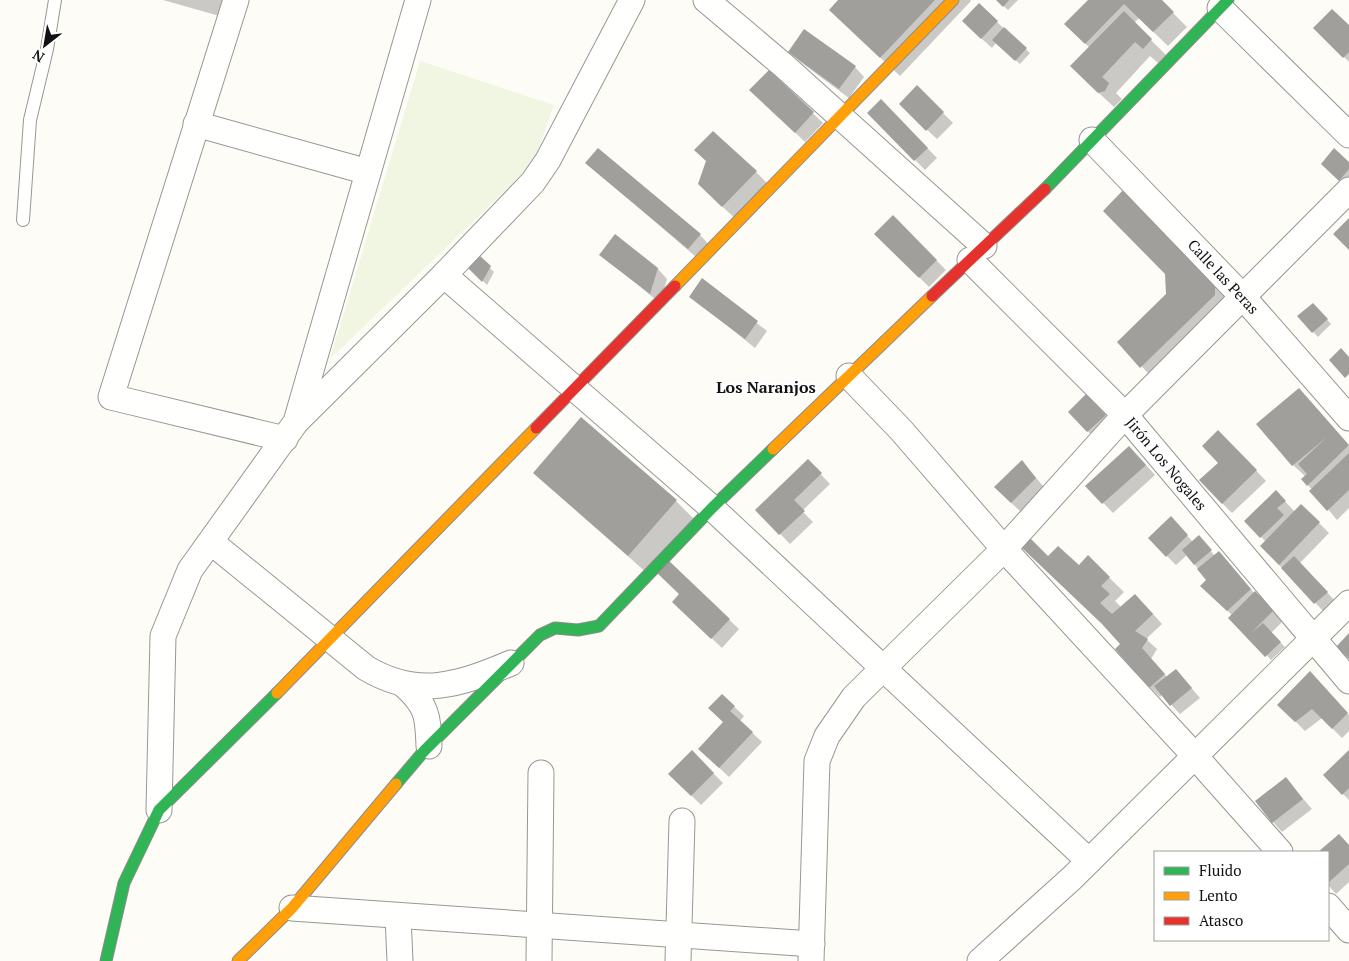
<svg xmlns="http://www.w3.org/2000/svg" width="1349" height="961" font-family="'PT Serif',serif">
<style>
.pitch{fill:#f0f6e1}
.shadow{fill:#0003}
.building{fill:#a19f9c}
.lines{fill:none;stroke-linecap:round;stroke-linejoin:round}
.lane-casing{stroke:#979795;stroke-width:14}
.street-casing{stroke:#979795;stroke-width:27}
.fast-casing{stroke:#8e8d8b;stroke-width:13}
.slow-casing{stroke:#8e8d8b;stroke-width:13}
.jam-casing{stroke:#8e8d8b;stroke-width:13}
.lane{stroke:#fffffe;stroke-width:12}
.street{stroke:#fffffe;stroke-width:25}
.fast{stroke:#30b455;stroke-width:11}
.slow{stroke:#ff9f0a;stroke-width:11}
.jam{stroke:#e5322d;stroke-width:11}
.labels{text-anchor:middle;stroke-width:5;stroke-linejoin:round;paint-order:stroke}
.street-label{font-size:15px;fill:#111;stroke:#fff}
.neighbourhood-label{font-size:16px;font-weight:bold;fill:#111;stroke:#fff}
</style>
<rect width="100%" height="100%" fill="#fdfcf7"/>
<polygon class="pitch" points="420,61 554,105 533,164 330,359"/>
<g class="shadow">
<polygon points="163,0 228,0 223,17"/>
<polygon points="840,0 970,0 971,1 900,76 850,29"/>
<polygon points="997,0 1018,0 1008,10"/>
<polygon points="1089,0 1160,0 1187,27 1168,46 1139,18 1134,23 1166,55 1158,63 1150,56 1116,93 1122,99 1114,107 1086,81 1090,48 1065,24"/>
<polygon points="979,5 1030,53 1020,64 996,43 992,48 973,31"/>
<polygon points="1349,27 1349,62 1315,28"/>
<polygon points="789,51 855,67 864,77 849,98 799,61"/>
<polygon points="769,71 823,123 805,142 761,100"/>
<polygon points="917,87 953,123 937,139 900,104"/>
<polygon points="881,101 937,158 925,170 869,113"/>
<polygon points="707,161 756,172 770,186 738,221 714,199"/>
<polygon points="587,163 700,235 714,250 703,263"/>
<polygon points="1349,163 1349,179 1344,184 1322,164"/>
<polygon points="893,217 946,270 929,287 876,234"/>
<polygon points="600,254 658,269 667,279 660,303"/>
<polygon points="479,257 494,272 487,285 469,267"/>
<polygon points="1166,273 1234,290 1160,386 1119,342 1167,294"/>
<polygon points="702,280 767,331 755,348 690,296"/>
<polygon points="1313,304 1331,324 1318,337 1299,317"/>
<polygon points="1299,390 1349,446 1349,508 1337,520 1303,479 1306,477 1293,465"/>
<polygon points="1086,396 1114,425 1097,441 1070,412"/>
<polygon points="1228,441 1266,481 1232,513 1222,503 1220,463"/>
<polygon points="1139,457 1155,475 1113,513 1087,486"/>
<polygon points="808,461 830,484 802,511 813,522 790,544 757,510"/>
<polygon points="1022,462 1045,488 1021,512 1005,497"/>
<polygon points="534,473 676,501 695,520 648,574"/>
<polygon points="1276,492 1295,512 1301,505 1329,533 1300,563 1336,602 1325,613 1261,546 1266,542 1246,521"/>
<polygon points="1180,528 1193,542 1203,542 1215,556 1228,563 1255,594 1283,621 1271,633 1285,647 1271,660 1233,616 1211,596 1208,581 1187,555 1176,565 1167,556"/>
<polygon points="1088,557 1124,592 1115,601 1122,608 1145,605 1162,624 1146,639 1157,649 1151,659 1167,677 1176,670 1200,698 1180,714 1162,695 1160,697 1150,687 1117,649 1122,644 1048,558 1079,567"/>
<polygon points="666,560 739,629 722,648 683,611 681,594"/>
<polygon points="1319,683 1349,715 1349,731 1342,738 1322,718 1305,731 1279,705"/>
<polygon points="722,695 744,716 740,721 762,742 729,777 709,758 725,723"/>
<polygon points="1349,751 1349,800 1324,775"/>
<polygon points="692,752 723,783 701,805 670,774"/>
<polygon points="1286,779 1312,809 1282,832 1273,822"/>
<polygon points="1339,835 1349,846 1349,882 1336,894 1328,885 1328,852 1320,852"/>
</g>
<g class="building">
<polygon points="838,0 935,0 880,58 829,10"/>
<polygon points="996,0 1009,0 1003,7"/>
<polygon points="1088,0 1162,0 1174,12 1153,32 1124,4 1085,44 1064,24"/>
<polygon points="979,3 998,21 981,39 962,21"/>
<polygon points="1332,9 1349,25 1349,52 1343,58 1313,28"/>
<polygon points="1124,11 1152,39 1143,49 1135,42 1102,77 1109,83 1105,91 1098,93 1070,66"/>
<polygon points="1004,27 1027,48 1015,61 992,40"/>
<polygon points="804,29 856,66 839,89 788,52"/>
<polygon points="769,70 814,112 795,133 749,90"/>
<polygon points="917,85 944,112 926,131 899,104"/>
<polygon points="881,99 928,148 914,161 867,113"/>
<polygon points="713,131 757,171 722,207 698,184 706,161 694,150"/>
<polygon points="598,148 701,234 688,249 585,163"/>
<polygon points="1334,148 1349,162 1349,169 1339,181 1321,164"/>
<polygon points="1127,186 1215,269 1215,295 1140,368 1117,342 1166,294 1165,274 1103,211"/>
<polygon points="893,215 937,260 919,278 874,234"/>
<polygon points="1349,218 1349,250 1333,234"/>
<polygon points="615,234 658,268 650,294 599,255"/>
<polygon points="479,255 491,266 482,282 467,267"/>
<polygon points="702,278 758,321 745,339 689,297"/>
<polygon points="1313,303 1328,319 1312,333 1297,316"/>
<polygon points="1341,348 1349,357 1349,374 1345,378 1329,360"/>
<polygon points="1299,388 1349,445 1307,486 1301,479 1307,474 1298,464 1327,437 1292,466 1256,424"/>
<polygon points="1086,394 1106,415 1087,432 1068,412"/>
<polygon points="581,417 677,500 628,556 533,473"/>
<polygon points="1218,430 1257,470 1222,504 1199,480 1218,463 1202,446"/>
<polygon points="1129,446 1146,465 1102,504 1085,486"/>
<polygon points="1349,453 1349,490 1327,511 1309,491"/>
<polygon points="808,459 822,473 794,500 805,511 779,535 755,510"/>
<polygon points="1022,460 1036,478 1011,503 994,487"/>
<polygon points="1276,490 1286,501 1277,508 1284,515 1260,538 1244,521"/>
<polygon points="1301,504 1320,522 1279,565 1260,546"/>
<polygon points="1171,516 1188,535 1166,557 1148,538"/>
<polygon points="1199,535 1212,550 1194,565 1182,550"/>
<polygon points="1030,538 1048,556 1058,546 1079,565 1088,555 1110,577 1101,586 1110,594 1100,603 1112,614 1135,594 1153,614 1135,631 1148,639 1142,648 1165,674 1149,688 1115,649 1120,644 1102,624 1021,547"/>
<polygon points="1219,551 1251,589 1227,611 1200,586 1206,580 1197,569"/>
<polygon points="1294,556 1328,592 1314,604 1281,568"/>
<polygon points="666,558 730,619 711,639 672,602 679,594 655,571"/>
<polygon points="1255,591 1274,610 1251,633 1263,623 1281,642 1265,657 1228,618"/>
<polygon points="1349,633 1349,659 1336,647"/>
<polygon points="1176,669 1192,688 1170,706 1154,686"/>
<polygon points="1310,671 1348,713 1332,729 1312,709 1295,722 1277,705"/>
<polygon points="722,694 735,706 730,711 753,732 719,768 698,749 723,722 708,708"/>
<polygon points="692,750 714,773 691,796 668,774"/>
<polygon points="1349,750 1349,788 1342,795 1323,775"/>
<polygon points="1286,777 1303,799 1272,823 1255,801"/>
<polygon points="1339,834 1349,845 1349,864 1328,883 1328,852 1318,852"/>
</g>
<g class="lines">
<defs>
<polyline id="lane" points="23,220 30,120 47,49 55,0"/>
<g id="street">
<polyline points="236,0 111,397 285,439"/>
<polyline points="706,0 783,65 984,246"/>
<polyline points="1220,8 1349,135"/>
<polyline points="196,124 368,172"/>
<polyline points="1092,140 1243,297 1349,418"/>
<polyline points="970,260 1125,415 1349,681"/>
<polyline points="444,275 712,508 1089,861"/>
<polyline points="849,376 901,430 1004,549 1194,755 1280,852"/>
<polyline points="298,420 444,275 533,182 548,160 632,0"/>
<path d="M211,542l155,126c52,31 93,17 145,-5"/>
<path d="M403,684c24,21 25,31 26,62"/>
<polyline points="159,810 163,636 190,570 296,422 418,0"/>
<polyline points="1328,906 1349,930"/>
<polyline points="292,908 812,944"/>
<polyline points="398,916 400,961"/>
<polyline points="539,961 541,773"/>
<polyline points="678,961 682,821"/>
<polyline points="811,961 817,761 827,736 854,697 1004,549 1125,415 1349,190"/>
<polyline points="980,961 1072,878 1349,603"/>
</g>
<g id="fast">
<polyline points="1045,189 1228,0"/>
<polyline points="396,784 424,751 540,635 555,628 578,630 599,626 712,508 773,449"/>
<polyline points="106,961 124,883 159,810 277,693"/>
</g>
<g id="slow">
<polyline points="675,286 953,0"/>
<polyline points="773,449 932,296"/>
<polyline points="277,693 536,428"/>
<polyline points="238,961 292,908 396,784"/>
</g>
<g id="jam">
<polyline points="932,296 1045,189"/>
<polyline points="536,428 675,286"/>
</g>
</defs>
<use href="#lane" class="lane-casing"/>
<use href="#street" class="street-casing"/>
<use href="#fast" class="fast-casing"/>
<use href="#slow" class="slow-casing"/>
<use href="#jam" class="jam-casing"/>
<use href="#lane" class="lane"/>
<use href="#street" class="street"/>
<use href="#fast" class="fast"/>
<use href="#slow" class="slow"/>
<use href="#jam" class="jam"/>
</g>
<g class="labels">
<g class="street-label">
<text transform="translate(1223 277) rotate(47)" y="5">Calle las Peras</text>
<text transform="translate(1166 464) rotate(50)" y="5">Jirón Los Nogales</text>
</g>
<g class="neighbourhood-label">
<text x="766" y="393">Los Naranjos</text>
</g>
</g>
<rect x="1154" y="851" width="175" height="90" fill="#ffffff" stroke="#a0a0a0"/>
<rect x="1164" y="867" width="25" height="8" fill="#30b455" stroke="#a0a0a0"/>
<text x="1199" y="876" font-size="15" fill="#111111">Fluido</text>
<rect x="1164" y="892" width="25" height="8" fill="#ff9f0a" stroke="#a0a0a0"/>
<text x="1199" y="901" font-size="15" fill="#111111">Lento</text>
<rect x="1164" y="917" width="25" height="8" fill="#e5322d" stroke="#a0a0a0"/>
<text x="1199" y="926" font-size="15" fill="#111111">Atasco</text>
<g transform="translate(45 45) rotate(211)" stroke="#ffffff" stroke-width="4" paint-order="stroke">
<path d="M0-4L9 19L0 12L-9 19Z" fill="#111111"/>
<text y="-8" font-size="14" font-weight="bold" text-anchor="middle" fill="#111111">N</text>
</g>
</svg>
